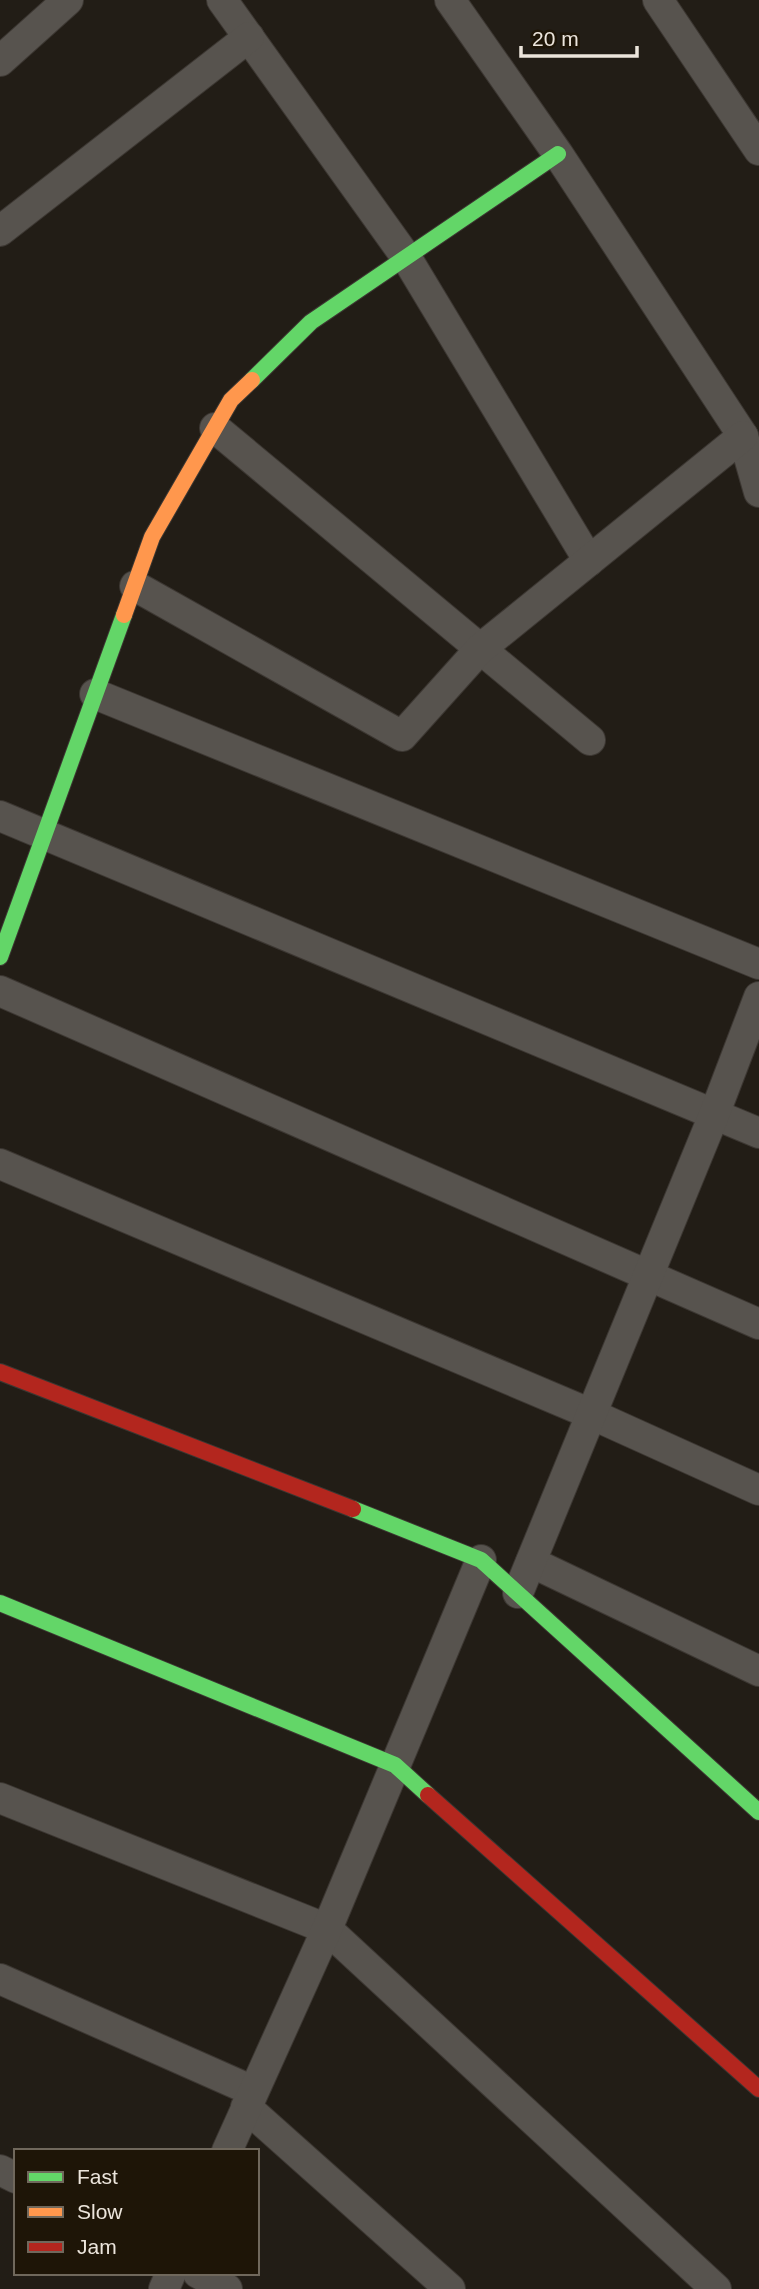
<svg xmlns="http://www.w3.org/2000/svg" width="759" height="2289" font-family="Arial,sans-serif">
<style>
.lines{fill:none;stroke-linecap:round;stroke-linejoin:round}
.street-casing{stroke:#3c3732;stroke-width:32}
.fast-casing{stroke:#3c3732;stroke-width:18}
.slow-casing{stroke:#3c3732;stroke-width:18}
.jam-casing{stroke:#3c3732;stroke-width:18}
.street{stroke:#57534e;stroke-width:30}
.fast{stroke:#63d668;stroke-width:16}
.slow{stroke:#ff974d;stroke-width:16}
.jam{stroke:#b3261e;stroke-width:16}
</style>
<rect width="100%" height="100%" fill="#221d16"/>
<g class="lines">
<defs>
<g id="street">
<polyline points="222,0 406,257 589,561"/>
<polyline points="450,0 558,154 743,436 759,492"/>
<polyline points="658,0 759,150"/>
<polyline points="0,61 68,0"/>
<polyline points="0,231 249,37"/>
<polyline points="215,428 590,740"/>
<polyline points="135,586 402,736 480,649 743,436"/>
<polyline points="95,694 759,964"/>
<polyline points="0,816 759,1133"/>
<polyline points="0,991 759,1324"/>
<polyline points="0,1164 591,1414 759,1490"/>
<polyline points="531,1562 759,1671"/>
<polyline points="518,1593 714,1115 759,997"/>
<polyline points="0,1798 327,1929 716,2289"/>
<polyline points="0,1979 253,2091"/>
<polyline points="246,2107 450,2289"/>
<polyline points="227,2151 327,1929 481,1560"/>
<polyline points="0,2170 16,2178"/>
<polyline points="198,2273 227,2289"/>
<polyline points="164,2289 171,2273"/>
</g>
<g id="fast">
<polyline points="252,380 311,322 558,154"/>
<polyline points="0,957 124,615"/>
<polyline points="353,1509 481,1560 759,1812"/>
<polyline points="0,1603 395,1765 428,1795"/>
</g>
<polyline id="slow" points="124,615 152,537 231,400 252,380"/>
<g id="jam">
<polyline points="0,1372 353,1509"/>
<polyline points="428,1795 759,2089"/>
</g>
</defs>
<use href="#street" class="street-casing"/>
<use href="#fast" class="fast-casing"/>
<use href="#slow" class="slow-casing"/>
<use href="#jam" class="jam-casing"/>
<use href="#street" class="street"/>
<use href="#fast" class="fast"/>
<use href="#slow" class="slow"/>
<use href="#jam" class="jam"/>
</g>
<rect x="14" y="2149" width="245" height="126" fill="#1e1507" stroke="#70685c" stroke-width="2"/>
<rect x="28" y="2172" width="35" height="10" fill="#63d668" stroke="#70685c" stroke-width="2"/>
<text x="77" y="2184" font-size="21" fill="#ece5dc">Fast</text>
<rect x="28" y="2207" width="35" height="10" fill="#ff974d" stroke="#70685c" stroke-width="2"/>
<text x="77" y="2219" font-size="21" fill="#ece5dc">Slow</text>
<rect x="28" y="2242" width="35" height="10" fill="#b3261e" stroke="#70685c" stroke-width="2"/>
<text x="77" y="2254" font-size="21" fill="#ece5dc">Jam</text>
<path d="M521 46v10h116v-10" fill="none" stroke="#ece5dc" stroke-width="3.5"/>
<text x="532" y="46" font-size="21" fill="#ece5dc" stroke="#1e1507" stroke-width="5" paint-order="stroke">20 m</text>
</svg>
